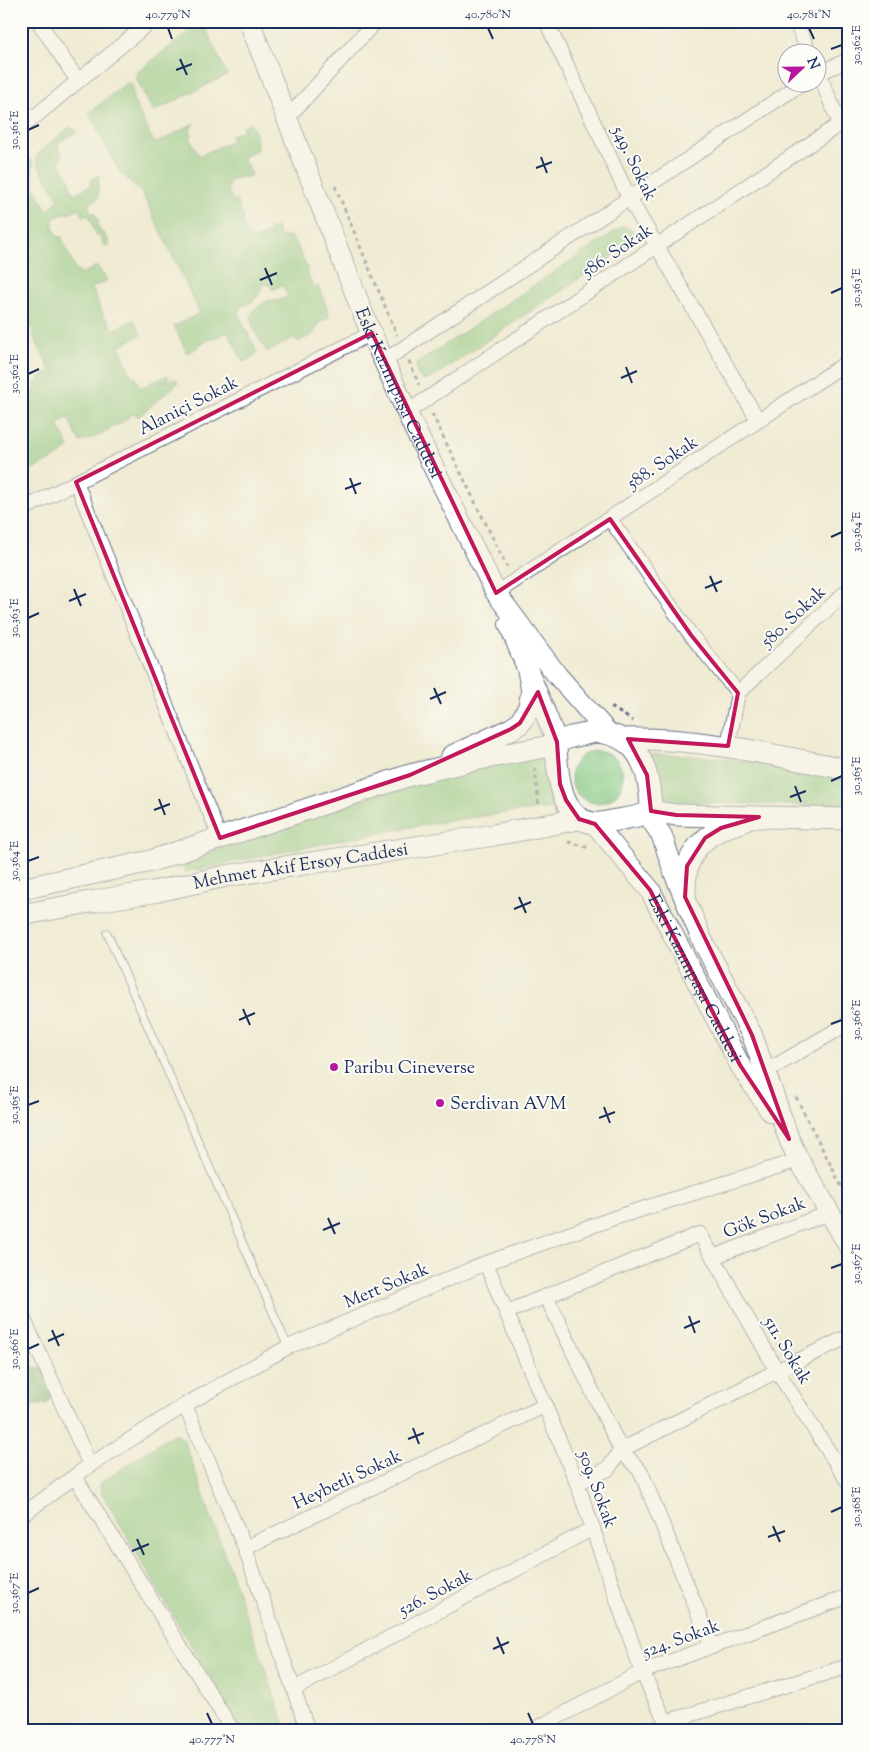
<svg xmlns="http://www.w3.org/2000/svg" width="870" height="1752" font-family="'Sorts Mill Goudy',serif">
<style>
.green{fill:#83c57e;stroke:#4f7a6e}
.forest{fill:#6aaa6d;stroke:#426c66}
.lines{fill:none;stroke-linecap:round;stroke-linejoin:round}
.lane-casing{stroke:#667187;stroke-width:9}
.street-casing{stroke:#667187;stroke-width:16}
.secondary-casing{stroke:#667187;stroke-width:22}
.primary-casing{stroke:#667187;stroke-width:23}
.path{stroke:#667187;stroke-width:3;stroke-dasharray:4 4;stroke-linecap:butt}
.lane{stroke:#fff;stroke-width:7}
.street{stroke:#fff;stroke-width:14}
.secondary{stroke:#fff;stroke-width:20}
.primary{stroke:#fff;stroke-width:21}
.marked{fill:none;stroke:#c2185b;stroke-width:4;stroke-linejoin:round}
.ticks{fill:none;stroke:#1b2f5e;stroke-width:2}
.poi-dot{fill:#b5179e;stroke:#fdfcf7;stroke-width:2}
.labels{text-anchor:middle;stroke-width:4;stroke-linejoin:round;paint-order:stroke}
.street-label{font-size:18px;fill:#1b2f5e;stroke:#fdfcf7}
.poi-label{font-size:18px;fill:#1b2f5e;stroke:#fdfcf7;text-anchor:start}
.neatline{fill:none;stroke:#1b2f5e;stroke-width:2}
.ticks-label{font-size:12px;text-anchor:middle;fill:#1b2f5e}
</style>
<rect width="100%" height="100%" fill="#fdfcf7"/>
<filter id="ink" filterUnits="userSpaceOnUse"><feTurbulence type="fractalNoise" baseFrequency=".02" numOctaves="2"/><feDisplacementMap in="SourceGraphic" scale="10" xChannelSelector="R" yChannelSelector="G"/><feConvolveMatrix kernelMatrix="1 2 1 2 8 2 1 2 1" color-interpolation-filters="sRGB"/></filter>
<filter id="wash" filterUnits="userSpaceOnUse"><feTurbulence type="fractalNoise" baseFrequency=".0096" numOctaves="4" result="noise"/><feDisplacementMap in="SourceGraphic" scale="20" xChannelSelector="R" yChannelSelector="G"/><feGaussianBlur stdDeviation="1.12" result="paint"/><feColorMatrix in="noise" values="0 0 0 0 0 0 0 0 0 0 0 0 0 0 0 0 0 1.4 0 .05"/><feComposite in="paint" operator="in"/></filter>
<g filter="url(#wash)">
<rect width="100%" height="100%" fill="#f0ebd3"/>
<g class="green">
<polygon points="201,24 207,31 227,75 153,112 136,78 138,72 197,25"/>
<path d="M126,83l6,1 1,15 21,44c15,-4 26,-13 40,-20l-4,6 2,6 -2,4 9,17 33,-15 -2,-5 14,-6 -2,-3 9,-4 5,11 1,16 -14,7 8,18 -7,3 -1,-2 -15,6 1,4 -2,1 6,14 3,-1 8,19 -2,1 6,16 3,-1 2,5 16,-7 -1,-2 8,-4 4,10 10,-1 6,7 12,26 -2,2 8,17 4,-2 11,26 -1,6 -9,4v2l-6,10 -15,8 -4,-4 -27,14c-5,-10 -21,-29 -14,-40 3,-5 11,-9 16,-12l9,1 10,-5 -6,-11 -10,5 -1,-5 -8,-1c-6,16 -8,17 -23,23l-1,8 17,35 1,3 -7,6 -7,3 -15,-30 -31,13 1,2 -11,6 -13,-27 26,-13 -58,-120 -23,-22 -30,-58z"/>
<path d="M70,127l8,5 -21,11 6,14 -4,3 12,23 -1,2 3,9 17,-8 2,-7 7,-4 -1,24 -10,5 3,9 3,-1 5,11 -2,1 4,9h3l6,12 -5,2 -6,-12 -2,1 -5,-10 1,-1 -5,-11 -5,2 -4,-8 -11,6 -1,-2 -15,7 2,3 -2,2 6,13 3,-1 15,35 2,-1 3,4 16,-8 10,14 -15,8 13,31 2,-1 6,12 21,-10 7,15 -22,11 13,31 3,-1 5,12 28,-13v4l-10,4 15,-4 4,1 1,3 -40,34 -4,-4c-6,3 -7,7 -13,10 -12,7 -27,16 -41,19l-12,-24 -10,6 11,23c-8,10 -35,23 -48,25v-80l2,4 13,-6 -2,-5 6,-3 -2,-4 13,-6 -18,-37 2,-1 -7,-14 -7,3v-163l3,-2 9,3 -1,22 15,28 12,-12 -21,-34 -2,-7 3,-5z"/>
<polygon points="623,226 632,229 635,238 634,242 430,379 422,380 417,373 416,364"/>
<circle cx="597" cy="777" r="26"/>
<path d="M646,754c69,1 135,11 203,23v30l-187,-6z"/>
<path d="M543,757l2,17 9,34c-124,11 -247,39 -369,64l-3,-12 256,-86z"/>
<polygon points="173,1434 178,1434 184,1440 287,1731 241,1731 101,1492 100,1486 102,1482"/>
</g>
<polygon class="forest" points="26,1347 30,1358 27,1359 29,1367 26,1369 34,1367 45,1369 54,1393 47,1404 31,1406 27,1390 21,1398 21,1348"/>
</g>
<g filter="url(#ink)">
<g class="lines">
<defs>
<polyline id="lane" points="107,933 288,1347"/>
<g id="street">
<polyline points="38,21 78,81"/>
<polyline points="546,21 629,198 758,420"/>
<polyline points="795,21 809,52"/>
<polyline points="818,72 840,124"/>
<polyline points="818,73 849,60"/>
<polyline points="287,118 376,21"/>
<polyline points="21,128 151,21"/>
<polyline points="384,361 804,82"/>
<polyline points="407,412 840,124 849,121"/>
<polyline points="76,482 220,838"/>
<polyline points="21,510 372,333"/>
<polyline points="610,519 691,635 738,693"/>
<polyline points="496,593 849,361"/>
<polyline points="728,746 738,693 849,589"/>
<polyline points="765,1072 849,1023"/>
<polyline points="713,1257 829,1213"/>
<polyline points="486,1263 577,1483 642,1672 666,1722 669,1731"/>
<polyline points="546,1296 621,1450 641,1472 712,1647"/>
<polyline points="507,1312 700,1234 777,1371 849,1483"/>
<polyline points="21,1313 90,1465"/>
<polyline points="185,1405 245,1548 308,1731"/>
<polyline points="75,1477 233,1731"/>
<polyline points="577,1483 608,1469 621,1450 777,1371 849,1336"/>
<polyline points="21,1516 90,1465 185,1405 288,1347 486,1263 620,1216 799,1160"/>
<polyline points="245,1548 546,1405"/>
<polyline points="294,1689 593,1528"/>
<polyline points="666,1722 849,1666"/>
<polyline points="532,1731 642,1672 849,1596"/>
</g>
<g id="secondary">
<path id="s1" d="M249,21l117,300 48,107 82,165 61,82 51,58"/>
<polyline points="509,624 557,742"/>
<polyline points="647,813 662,836 675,875 703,942 752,1035 789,1139 799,1160 849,1246"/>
<path id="s2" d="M595,824l55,66 90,175 31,47"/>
</g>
<g id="primary">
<path d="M596,732c45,3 54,40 55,79 -10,6 -23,7 -34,9 -7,1 -16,4 -23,3 -34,-3 -37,-52 -38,-78l1,-3 14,-5z"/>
<path d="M623,739c76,-2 151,16 226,31"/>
<polyline points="452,756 511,729 520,723 529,707 532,691 527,665"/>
<polyline points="651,811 676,815 849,819"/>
<polyline points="21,889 151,861 410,775 474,760 556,745"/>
<path d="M685,897c0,-10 0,-22 3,-32 8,-25 30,-37 54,-43"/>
<path id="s3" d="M21,915l74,-14 58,-9 73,-16 268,-41 85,-16"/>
</g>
</defs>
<use href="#lane" class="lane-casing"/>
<use href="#street" class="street-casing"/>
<use href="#secondary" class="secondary-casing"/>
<use href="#primary" class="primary-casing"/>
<g class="path">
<polyline points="335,186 397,335"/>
<polyline points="409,361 419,385"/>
<polyline points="432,414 507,567"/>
<polyline points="611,707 633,721"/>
<polyline points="535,768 539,807"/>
<polyline points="568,842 590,848"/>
<polyline points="796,1097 849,1201"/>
</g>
<use href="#lane" class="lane"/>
<use href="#street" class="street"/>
<use href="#secondary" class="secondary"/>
<use href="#primary" class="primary"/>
</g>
</g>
<path d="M0 0H870V1752H0ZM372,333l124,260 114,-74 81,116 47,58 -10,53 -100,-7 19,36 4,36 25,4 83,2 -38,11 -16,10 -18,28 -2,31 67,138 37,104 -49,-74 -90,-175 -55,-66 -16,-5 -13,-19 -6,-16 -3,-42 -19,-50 -18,31 -9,6 -101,46 -190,63 -144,-356z" fill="#f0ebd3" fill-opacity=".55" fill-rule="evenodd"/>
<path class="marked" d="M372,333l124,260 114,-74 81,116 47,58 -10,53 -100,-7 19,36 4,36 25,4 83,2 -38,11 -16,10 -18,28 -2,31 67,138 37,104 -49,-74 -90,-175 -55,-66 -16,-5 -13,-19 -6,-16 -3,-42 -19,-50 -18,31 -9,6 -101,46 -190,63 -144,-356z"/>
<path class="ticks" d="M168,28l4,11M488,28l5,11M809,28l5,11M831,49l11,-4M180,59l7,16M176,70l16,-6M28,130l11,-5M541,157l6,16M536,168l16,-6M265,268l7,17M260,280l17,-7M831,293l11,-5M626,367l6,16M28,374l11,-5M621,378l16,-7M350,478l6,16M345,489l16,-6M831,537l11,-5M710,576l7,16M705,588l17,-7M74,589l7,17M69,601l17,-7M28,618l11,-5M434,688l7,16M430,699l16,-7M831,781l11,-5M795,786l6,16M790,797l16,-6M159,799l6,16M154,810l16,-6M28,861l11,-4M519,897l7,16M514,909l17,-7M243,1009l7,16M239,1020l16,-7M831,1024l11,-4M28,1105l11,-4M604,1107l6,16M599,1118l16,-6M328,1218l7,16M323,1230l17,-7M831,1268l11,-4M689,1316l6,17M684,1328l16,-7M52,1330l7,16M48,1341l16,-7M28,1349l11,-5M413,1428l6,16M408,1439l16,-6M831,1512l11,-5M773,1526l7,16M768,1537l17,-6M137,1539l7,16M132,1551l17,-7M28,1593l11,-5M497,1637l7,17M493,1649l16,-7M207,1713l5,11M528,1713l5,11"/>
<g class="poi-dot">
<circle cx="334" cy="1067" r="5"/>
<circle cx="440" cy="1103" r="5"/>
</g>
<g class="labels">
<g class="street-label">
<text transform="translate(635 163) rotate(64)" y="6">549. Sokak</text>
<text transform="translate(617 250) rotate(-34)" y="6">586. Sokak</text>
<text dy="6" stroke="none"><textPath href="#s1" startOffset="401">Eski Kazımpaşa Caddesi</textPath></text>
<text transform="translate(188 405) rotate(-27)" y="6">Alaniçi Sokak</text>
<text transform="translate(662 462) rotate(-34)" y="6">588. Sokak</text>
<text transform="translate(793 616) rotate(-43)" y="6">580. Sokak</text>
<text dy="6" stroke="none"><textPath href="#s3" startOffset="284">Mehmet Akif Ersoy Caddesi</textPath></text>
<text dy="6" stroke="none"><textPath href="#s2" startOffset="185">Eski Kazımpaşa Caddesi</textPath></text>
<text transform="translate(764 1217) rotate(-21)" y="6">Gök Sokak</text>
<text transform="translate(386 1285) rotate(-23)" y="6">Mert Sokak</text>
<text transform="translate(788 1350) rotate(59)" y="6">511. Sokak</text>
<text transform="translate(347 1479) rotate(-25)" y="6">Heybetli Sokak</text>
<text transform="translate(598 1489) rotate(70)" y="6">509. Sokak</text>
<text transform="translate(435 1592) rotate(-28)" y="6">526. Sokak</text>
<text transform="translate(681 1638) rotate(-20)" y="6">524. Sokak</text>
</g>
<g class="poi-label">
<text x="344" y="1073">Paribu Cineverse</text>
<text x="450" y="1109">Serdivan AVM</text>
</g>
</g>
<rect width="870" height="1752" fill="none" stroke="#fdfcf7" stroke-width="55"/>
<g transform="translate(802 68) rotate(68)"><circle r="24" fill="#fdfcf7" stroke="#a3aaba"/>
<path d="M0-4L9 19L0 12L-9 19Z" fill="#b5179e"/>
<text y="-8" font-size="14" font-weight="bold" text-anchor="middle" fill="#1b2f5e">N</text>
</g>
<rect x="28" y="28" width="814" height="1696" class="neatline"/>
<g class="ticks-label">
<text x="168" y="18">40.779°N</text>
<text x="488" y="18">40.780°N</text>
<text x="809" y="18">40.781°N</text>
<text transform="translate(856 45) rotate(-90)" y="4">30.362°E</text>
<text transform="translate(14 130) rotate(-90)" y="4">30.361°E</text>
<text transform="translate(856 288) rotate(-90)" y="4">30.363°E</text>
<text transform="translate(14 374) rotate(-90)" y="4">30.362°E</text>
<text transform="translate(856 532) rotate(-90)" y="4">30.364°E</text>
<text transform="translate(14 618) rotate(-90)" y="4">30.363°E</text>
<text transform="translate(856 776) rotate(-90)" y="4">30.365°E</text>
<text transform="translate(14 861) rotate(-90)" y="4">30.364°E</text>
<text transform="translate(856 1020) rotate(-90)" y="4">30.366°E</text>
<text transform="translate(14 1105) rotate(-90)" y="4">30.365°E</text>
<text transform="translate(856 1264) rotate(-90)" y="4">30.367°E</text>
<text transform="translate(14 1349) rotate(-90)" y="4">30.366°E</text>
<text transform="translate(856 1507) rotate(-90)" y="4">30.368°E</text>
<text transform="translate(14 1593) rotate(-90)" y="4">30.367°E</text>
<text x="212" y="1743">40.777°N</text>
<text x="533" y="1743">40.778°N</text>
</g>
</svg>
